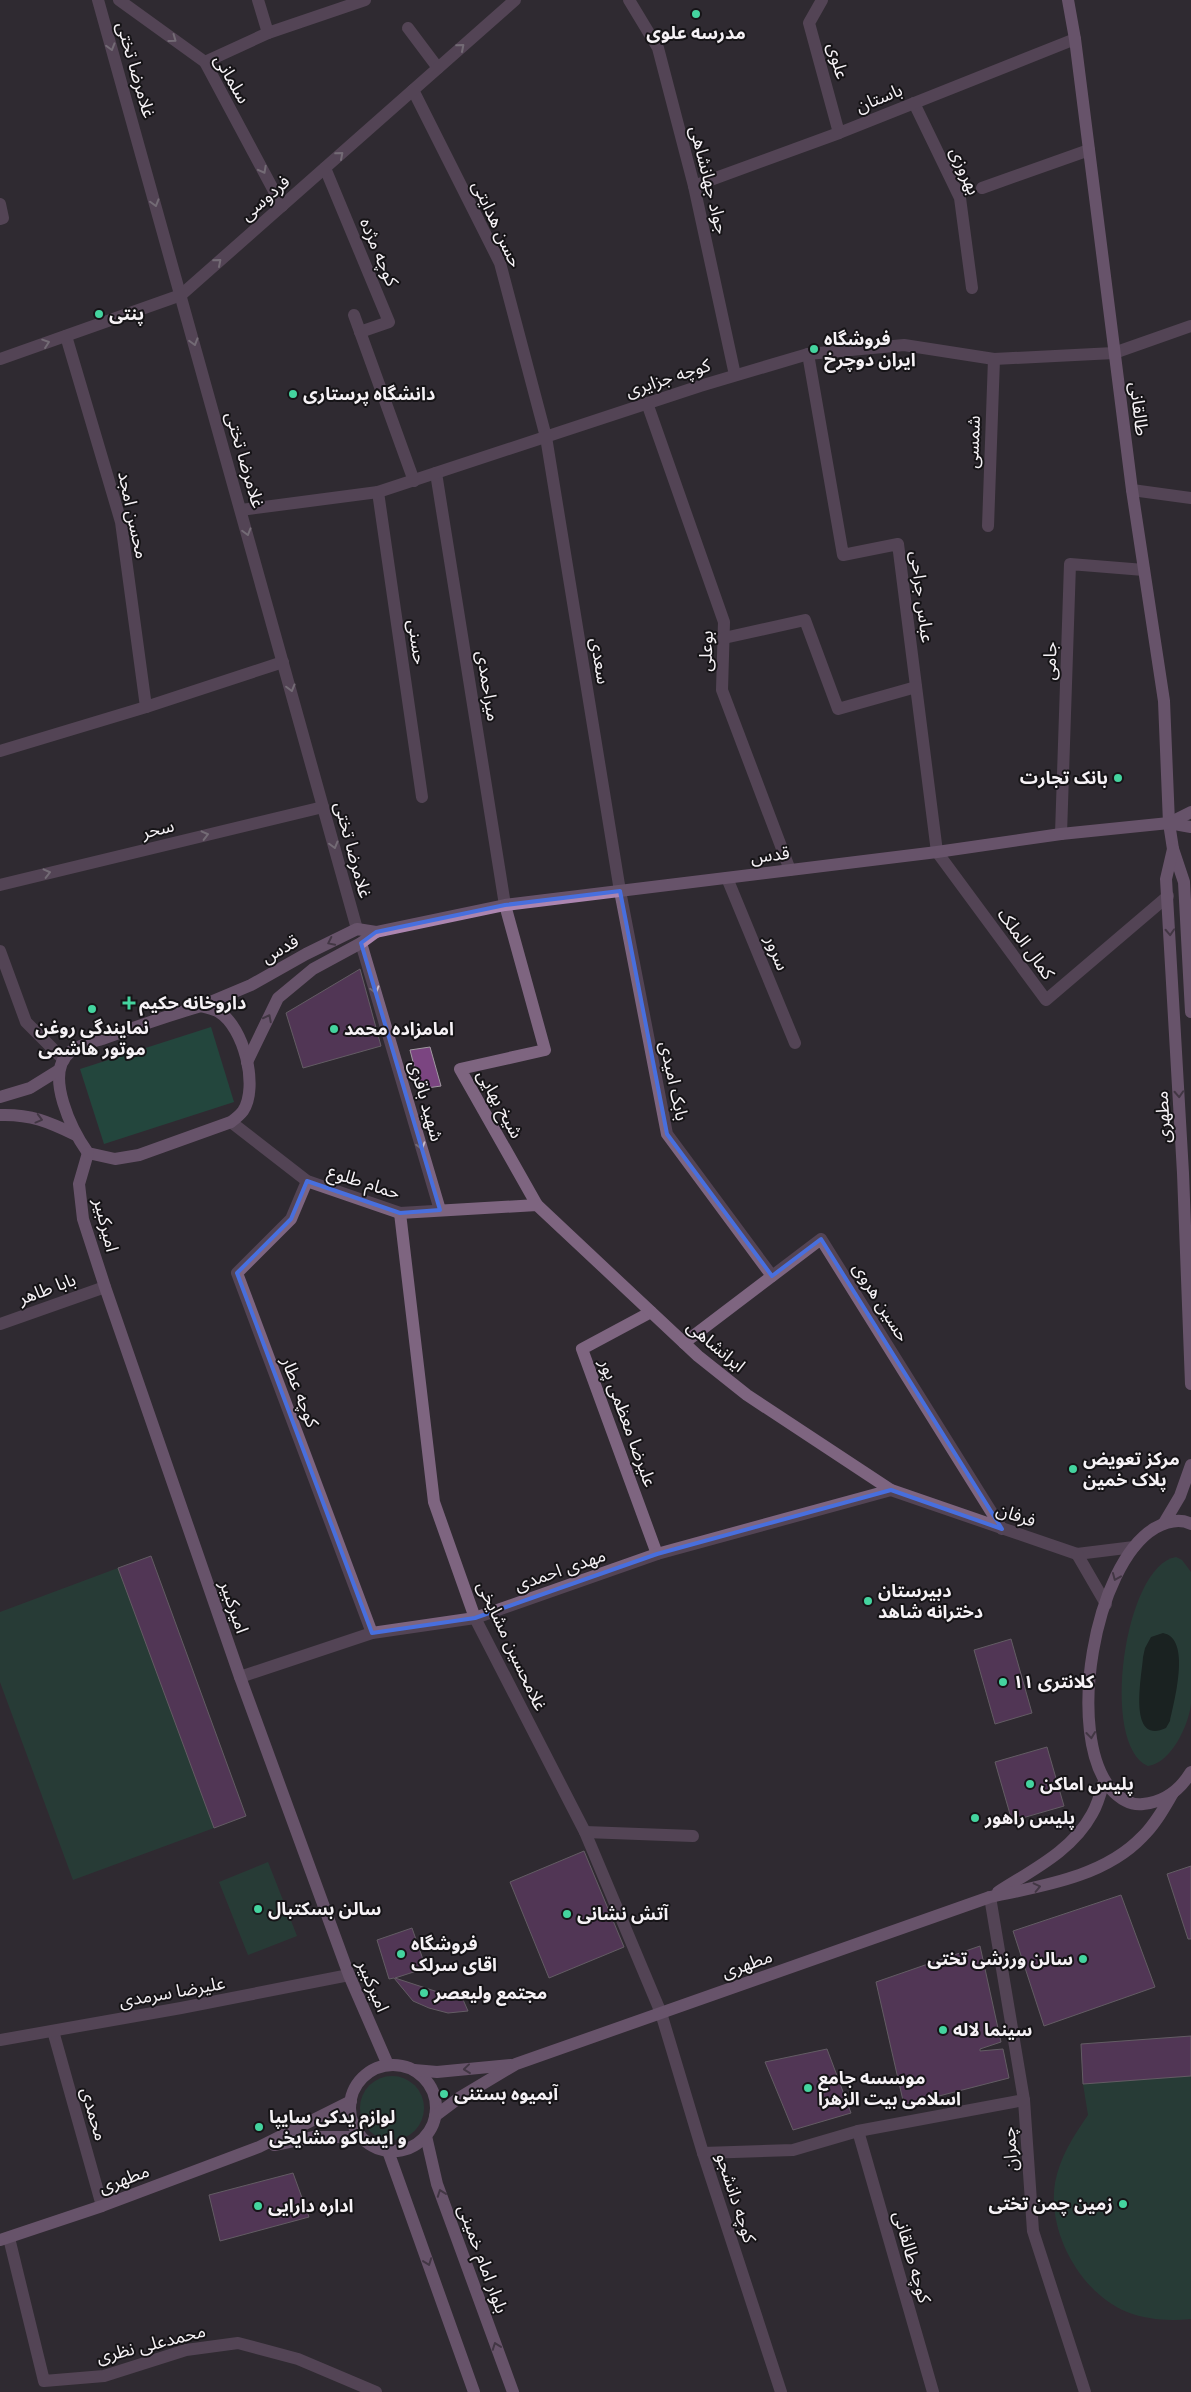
<svg xmlns="http://www.w3.org/2000/svg" width="1191" height="2392" font-family="'DM Sans','Noto Sans Arabic',sans-serif">
<style>
.green{fill:#1e513d}
.forest{fill:#16684c}
.water{fill:#00190e}
.building{fill:#7b4581;stroke:#a199a1}
.lines{fill:none;stroke-linecap:round;stroke-linejoin:round}
.minor{stroke:#7e6580;stroke-width:12}
.tertiary{stroke:#7e6580;stroke-width:12}
.secondary{stroke:#ac85b0;stroke-width:12}
.oneway{stroke:#c6bac7}
.oneway2{stroke:#5a475c}
.marked{fill:none;stroke:#486fde;stroke-width:4;stroke-linejoin:round}
.poi-dot{fill:#44d49f;stroke:#161417;stroke-width:2}
.labels{text-anchor:middle;stroke-width:4;stroke-linejoin:round;paint-order:stroke}
.poi-label{font-size:18px;font-weight:bold;fill:#f6f2f6;stroke:#161417;text-anchor:start}
.street-label{font-size:18px;fill:#f6f2f6;stroke:#161417}
</style>
<rect width="100%" height="100%" fill="#302a31"/>
<g class="green">
<path d="M1176,1557l6,3 9,12c0,42 0,90 0,131 -2,22 -20,60 -43,63 -49,-20 -24,-201 28,-209z"/>
<polygon points="118,1568 214,1828 73,1880 0,1682 0,1612"/>
<polygon points="268,1862 297,1936 248,1955 219,1882"/>
<circle cx="392" cy="2108" r="32"/>
<path d="M1191,2076v243c-22,2 -43,1 -64,-7 -46,-19 -80,-79 -72,-129 5,-26 18,-46 33,-68l-5,-31z"/>
</g>
<polygon class="forest" points="211,1027 234,1102 104,1144 80,1069"/>
<path class="water" d="M1163,1633c28,5 12,65 7,88l-4,7c-39,18 -24,-53 -23,-71l2,-9 6,-11z"/>
<g class="building">
<polygon points="360,969 381,1046 303,1068 286,1013"/>
<polygon points="430,1047 441,1086 420,1089 410,1050"/>
<polygon points="151,1556 246,1816 214,1828 118,1568"/>
<polygon points="1011,1639 1032,1713 995,1724 974,1650"/>
<polygon points="1047,1747 1064,1806 1012,1821 995,1762"/>
<polygon points="584,1851 624,1947 549,1978 510,1882"/>
<polygon points="1191,1866 1191,1939 1188,1939 1167,1874"/>
<polygon points="1121,1895 1155,1987 1044,2026 1013,1931"/>
<polygon points="412,1928 426,1968 395,1978 450,1996 461,1995 468,2011 448,2013 429,2008 413,2001 394,1978 389,1979 377,1940"/>
<polygon points="980,1946 1001,2042 980,2049 980,2051 1003,2049 1009,2078 904,2105 876,1982"/>
<polygon points="1191,2036 1191,2076 1083,2084 1081,2044"/>
<polygon points="827,2049 851,2113 793,2130 765,2062"/>
<polygon points="293,2173 309,2217 220,2241 209,2195"/>
</g>
<g class="lines">
<g class="minor">
<polyline points="119,0 205,62 282,206"/>
<polyline points="629,0 658,48 694,186 735,375"/>
<polyline points="822,0 809,23 839,133"/>
<polyline points="408,28 438,68"/>
<polyline points="268,33 365,0"/>
<polyline points="205,62 268,33 258,0"/>
<polyline points="413,90 500,263 546,437 620,891 667,1134 772,1276"/>
<polyline points="914,103 960,198 972,288"/>
<polyline points="325,168 389,322 360,332"/>
<polyline points="694,186 839,133 1075,39"/>
<polyline points="982,188 1089,150"/>
<polyline points="0,204 3,218 0,219"/>
<polyline points="354,315 414,481"/>
<polyline points="66,336 121,522 146,707"/>
<polyline points="808,354 843,555 898,544 937,852 1046,1000 1168,896"/>
<polyline points="647,403 724,622 722,690 790,870"/>
<polyline points="436,473 505,905 545,1050 460,1069 537,1205"/>
<polyline points="1132,490 1191,498"/>
<polyline points="378,492 422,797"/>
<polyline points="241,510 378,492 700,386 808,354 904,345 994,359 1114,353"/>
<polyline points="988,526 994,359"/>
<polyline points="724,638 805,620 838,709 916,687"/>
<polyline points="0,751 146,707 283,662"/>
<polyline points="1061,834 1070,564 1144,570"/>
<polyline points="727,878 795,1043"/>
<polyline points="0,885 323,807"/>
<polyline points="361,943 440,1210"/>
<polyline points="0,951 26,1022 64,1060"/>
<polyline points="307,1181 291,1219 237,1273 372,1633"/>
<polyline points="400,1213 434,1502 475,1618 585,1832 661,2013 703,2153 781,2392"/>
<polyline points="651,1312 582,1349 657,1554"/>
<polyline points="0,1324 105,1287"/>
<polyline points="684,1343 821,1239 1002,1529"/>
<polyline points="240,1677 372,1633 475,1618 657,1554 891,1490"/>
<polyline points="585,1832 693,1836"/>
<polyline points="990,1897 1024,2100 1033,2231 1085,2392"/>
<polyline points="53,2031 102,2206"/>
<polyline points="0,2040 181,2008 349,1975"/>
<polyline points="858,2131 933,2392"/>
<polyline points="703,2153 793,2150 858,2131 1024,2100"/>
<polyline points="9,2238 44,2381 104,2376 186,2350 238,2343 298,2359 376,2392"/>
</g>
<g class="tertiary">
<polyline points="98,0 357,929"/>
<polyline points="1114,353 1191,326"/>
<polyline points="0,359 181,295 515,0"/>
<polyline points="231,1122 307,1181 400,1213 537,1205 698,1356 747,1395 891,1490 1077,1554 1134,1547"/>
<polyline points="1077,1554 1106,1604"/>
</g>
<g class="secondary">
<polyline points="1068,0 1075,39 1132,490 1164,701 1169,823 1173,849 1184,882 1191,1012"/>
<polyline points="1169,823 1191,812"/>
<polyline points="1173,849 1166,879 1183,1173 1191,1384"/>
<polyline points="201,1006 251,985 306,954 357,929 376,932 505,905 937,852 1061,834 1169,823 1191,827"/>
<path d="M201,1006c6,2 13,3 18,6 25,15 40,75 24,99 -3,4 -8,8 -12,11l-92,33 -24,4 -27,-6c-15,-21 -45,-79 -18,-101 8,-7 22,-10 32,-13 33,-12 65,-23 99,-33z"/>
<polyline points="247,1062 278,998 313,969 361,943 376,932"/>
<polyline points="0,1097 30,1088 59,1070"/>
<path d="M0,1115c31,-1 49,7 76,20"/>
<polyline points="88,1153 79,1184 83,1219 105,1287 240,1677 349,1975 388,2065"/>
<polyline points="1164,1523 1180,1496 1191,1465"/>
<path d="M1191,1524c-11,-6 -25,-2 -36,4 -61,36 -90,207 -44,261 8,9 20,17 32,15 21,-2 37,-14 48,-32"/>
<path d="M998,1892c34,-22 74,-41 94,-78 6,-10 9,-22 12,-33"/>
<circle cx="393" cy="2108" r="43"/>
<polyline points="414,2070 437,2072 511,2065"/>
<path d="M435,2116l24,-18 57,-34 474,-167c51,-11 114,-20 152,-60 13,-12 22,-29 31,-44"/>
<polyline points="426,2136 437,2184 513,2392"/>
<polyline points="274,2145 314,2137 361,2137"/>
<polyline points="388,2151 474,2392"/>
<polyline points="0,2240 102,2206 259,2147 351,2101"/>
</g>
</g>
<defs><path id="oneway-chevron" d="M-2-3.5L2.5 0L-2 3.5" fill="none" stroke-width="1.6" stroke-linecap="round" stroke-linejoin="round" transform="scale(1.25)"/></defs>
<g class="oneway">
<use href="#oneway-chevron" transform="translate(173 39) rotate(36)"/>
<use href="#oneway-chevron" transform="translate(111 47) rotate(74)"/>
<use href="#oneway-chevron" transform="translate(461 47) rotate(-41)"/>
<use href="#oneway-chevron" transform="translate(340 155) rotate(-41)"/>
<use href="#oneway-chevron" transform="translate(263 170) rotate(62)"/>
<use href="#oneway-chevron" transform="translate(155 203) rotate(74)"/>
<use href="#oneway-chevron" transform="translate(218 262) rotate(-41)"/>
<use href="#oneway-chevron" transform="translate(194 342) rotate(74)"/>
<use href="#oneway-chevron" transform="translate(46 343) rotate(-19)"/>
<use href="#oneway-chevron" transform="translate(247 532) rotate(74)"/>
<use href="#oneway-chevron" transform="translate(291 688) rotate(75)"/>
<use href="#oneway-chevron" transform="translate(205 835) rotate(-14)"/>
<use href="#oneway-chevron" transform="translate(334 845) rotate(75)"/>
<use href="#oneway-chevron" transform="translate(47 873) rotate(-14)"/>
<use href="#oneway-chevron" transform="translate(375 990) rotate(74)"/>
<use href="#oneway-chevron" transform="translate(421 1146) rotate(74)"/>
</g>
<g class="oneway2">
<use href="#oneway-chevron" transform="translate(1170 932) rotate(87)"/>
<use href="#oneway-chevron" transform="translate(331 942) rotate(154)"/>
<use href="#oneway-chevron" transform="translate(268 1018) rotate(-63)"/>
<use href="#oneway-chevron" transform="translate(1179 1094) rotate(87)"/>
<use href="#oneway-chevron" transform="translate(39 1119) rotate(15)"/>
<use href="#oneway-chevron" transform="translate(1116 1577) rotate(113)"/>
<use href="#oneway-chevron" transform="translate(1091 1735) rotate(84)"/>
<use href="#oneway-chevron" transform="translate(1037 1887) rotate(-13)"/>
<use href="#oneway-chevron" transform="translate(467 2069) rotate(174)"/>
<use href="#oneway-chevron" transform="translate(441 2193) rotate(-110)"/>
<use href="#oneway-chevron" transform="translate(428 2262) rotate(70)"/>
<use href="#oneway-chevron" transform="translate(496 2346) rotate(-110)"/>
</g>
<path d="M0 0H1191V2392H0ZM620,891l47,243 105,142 49,-37 181,290 -111,-39 -234,64 -182,64 -103,15 -135,-360 54,-54 16,-38 93,32 40,-3 -79,-267 15,-11 129,-27z" fill="#302a31" fill-opacity=".55" fill-rule="evenodd"/>
<path class="marked" d="M620,891l47,243 105,142 49,-37 181,290 -111,-39 -234,64 -182,64 -103,15 -135,-360 54,-54 16,-38 93,32 40,-3 -79,-267 15,-11 129,-27z"/>
<g class="poi-dot">
<circle cx="696" cy="14" r="5"/>
<circle cx="99" cy="314" r="5"/>
<circle cx="814" cy="349" r="5"/>
<circle cx="293" cy="394" r="5"/>
<circle cx="1118" cy="778" r="5"/>
<path d="M126.5 995.5h5v5h5v5h-5v5h-5v-5h-5v-5h5z"/>
<circle cx="92" cy="1009" r="5"/>
<circle cx="334" cy="1029" r="5"/>
<circle cx="1073" cy="1469" r="5"/>
<circle cx="868" cy="1601" r="5"/>
<circle cx="1003" cy="1682" r="5"/>
<circle cx="1030" cy="1784" r="5"/>
<circle cx="975" cy="1818" r="5"/>
<circle cx="258" cy="1909" r="5"/>
<circle cx="567" cy="1914" r="5"/>
<circle cx="401" cy="1954" r="5"/>
<circle cx="1083" cy="1959" r="5"/>
<circle cx="424" cy="1993" r="5"/>
<circle cx="943" cy="2030" r="5"/>
<circle cx="808" cy="2088" r="5"/>
<circle cx="444" cy="2094" r="5"/>
<circle cx="259" cy="2127" r="5"/>
<circle cx="1123" cy="2204" r="5"/>
<circle cx="258" cy="2206" r="5"/>
</g>
<g class="labels">
<g class="poi-label">
<text x="696" y="39" text-anchor="middle">مدرسه علوی</text>
<text x="109" y="320">پنتی</text>
<text x="824" y="345">فروشگاه<tspan x="824" dy="21">ایران دوچرخ</tspan></text>
<text x="303" y="400">دانشگاه پرستاری</text>
<text x="1108" y="784" text-anchor="end">بانک تجارت</text>
<text x="139" y="1009">داروخانه حکیم</text>
<text x="92" y="1034" text-anchor="middle">نمایندگی روغن<tspan x="92" dy="21">موتور هاشمی</tspan></text>
<text x="344" y="1035">امامزاده محمد</text>
<text x="1083" y="1465">مرکز تعویض<tspan x="1083" dy="21">پلاک خمین</tspan></text>
<text x="878" y="1597">دبیرستان<tspan x="878" dy="21">دخترانه شاهد</tspan></text>
<text x="1013" y="1688">کلانتری ۱۱</text>
<text x="1040" y="1790">پلیس اماکن</text>
<text x="985" y="1824">پلیس راهور</text>
<text x="268" y="1915">سالن بسکتبال</text>
<text x="577" y="1920">آتش نشانی</text>
<text x="411" y="1950">فروشگاه<tspan x="411" dy="21">اقای سرلک</tspan></text>
<text x="1073" y="1965" text-anchor="end">سالن ورزشی تختی</text>
<text x="434" y="1999">مجتمع ولیعصر</text>
<text x="953" y="2036">سینما لاله</text>
<text x="818" y="2084">موسسه جامع<tspan x="818" dy="21">اسلامی بیت الزهرا</tspan></text>
<text x="454" y="2100">آبمیوه بستنی</text>
<text x="269" y="2123">لوازم یدکی سایپا<tspan x="269" dy="21">و ایساکو مشایخی</tspan></text>
<text x="1113" y="2210" text-anchor="end">زمین چمن تختی</text>
<text x="268" y="2212">اداره دارایی</text>
</g>
<g class="street-label">
<text transform="translate(838 61) rotate(75)" y="6">علوی</text>
<text transform="translate(136 70) rotate(74)" y="6">غلامرضا تختی</text>
<text transform="translate(232 79) rotate(60)" y="6">سلمانی</text>
<text transform="translate(879 98) rotate(-22)" y="6">باستان</text>
<text transform="translate(965 171) rotate(67)" y="6">بهروزی</text>
<text transform="translate(709 180) rotate(76)" y="6">جواد جهانشاهی</text>
<text transform="translate(265 198) rotate(-41)" y="6">فردوسی</text>
<text transform="translate(497 224) rotate(65)" y="6">حسن هدایتی</text>
<text transform="translate(379 252) rotate(67)" y="6">کوچه مژده</text>
<text transform="translate(668 378) rotate(-18)" y="6">کوچه جزایری</text>
<text transform="translate(1139 409) rotate(83)" y="6">طالقانی</text>
<text transform="translate(973 442) rotate(-88)" y="6">شمسی</text>
<text transform="translate(245 460) rotate(74)" y="6">غلامرضا تختی</text>
<text transform="translate(133 515) rotate(78)" y="6">محسن امجد</text>
<text transform="translate(922 597) rotate(83)" y="6">عباس جراحی</text>
<text transform="translate(417 642) rotate(82)" y="6">حسنی</text>
<text transform="translate(706 651) rotate(-88)" y="6">بوعلی</text>
<text transform="translate(600 661) rotate(81)" y="6">سعدی</text>
<text transform="translate(1050 661) rotate(-88)" y="6">جامی</text>
<text transform="translate(488 686) rotate(81)" y="6">میراحمدی</text>
<text transform="translate(158 829) rotate(-14)" y="6">سحر</text>
<text transform="translate(353 850) rotate(75)" y="6">غلامرضا تختی</text>
<text transform="translate(770 855) rotate(-7)" y="6">قدس</text>
<text transform="translate(1026 944) rotate(54)" y="6">کمال الملک</text>
<text transform="translate(280 949) rotate(-29)" y="6">قدس</text>
<text transform="translate(777 953) rotate(68)" y="6">سرور</text>
<text transform="translate(674 1081) rotate(78)" y="6">بابک امیدی</text>
<text transform="translate(426 1101) rotate(74)" y="6">شهید باقری</text>
<text transform="translate(500 1104) rotate(61)" y="6">شیخ بهایی</text>
<text transform="translate(1163 1117) rotate(-93)" y="6">مطهری</text>
<text transform="translate(364 1182) rotate(18)" y="6">حمام طلوع</text>
<text transform="translate(106 1225) rotate(76)" y="6">امیرکبیر</text>
<text transform="translate(47 1289) rotate(-20)" y="6">بابا طاهر</text>
<text transform="translate(881 1302) rotate(58)" y="6">حسین هروی</text>
<text transform="translate(716 1346) rotate(40)" y="6">ایرانشاهی</text>
<text transform="translate(300 1392) rotate(69)" y="6">کوچه عطار</text>
<text transform="translate(628 1423) rotate(70)" y="6">علیرضا معظمی پور</text>
<text transform="translate(1016 1515) rotate(19)" y="6">فرفان</text>
<text transform="translate(560 1570) rotate(-19)" y="6">مهدی احمدی</text>
<text transform="translate(234 1607) rotate(71)" y="6">امیرکبیر</text>
<text transform="translate(512 1646) rotate(65)" y="6">غلامحسین مشایخی</text>
<text transform="translate(747 1964) rotate(-19)" y="6">مطهری</text>
<text transform="translate(373 1986) rotate(67)" y="6">امیرکبیر</text>
<text transform="translate(172 1992) rotate(-10)" y="6">علیرضا سرمدی</text>
<text transform="translate(94 2114) rotate(74)" y="6">محمدی</text>
<text transform="translate(1010 2149) rotate(-94)" y="6">چمران</text>
<text transform="translate(124 2179) rotate(-20)" y="6">مطهری</text>
<text transform="translate(736 2198) rotate(72)" y="6">کوچه دانشجو</text>
<text transform="translate(912 2257) rotate(74)" y="6">کوچه طالقانی</text>
<text transform="translate(483 2259) rotate(70)" y="6">بلوار امام خمینی</text>
<text transform="translate(151 2344) rotate(-14)" y="6">محمدعلی نظری</text>
</g>
</g>
</svg>
